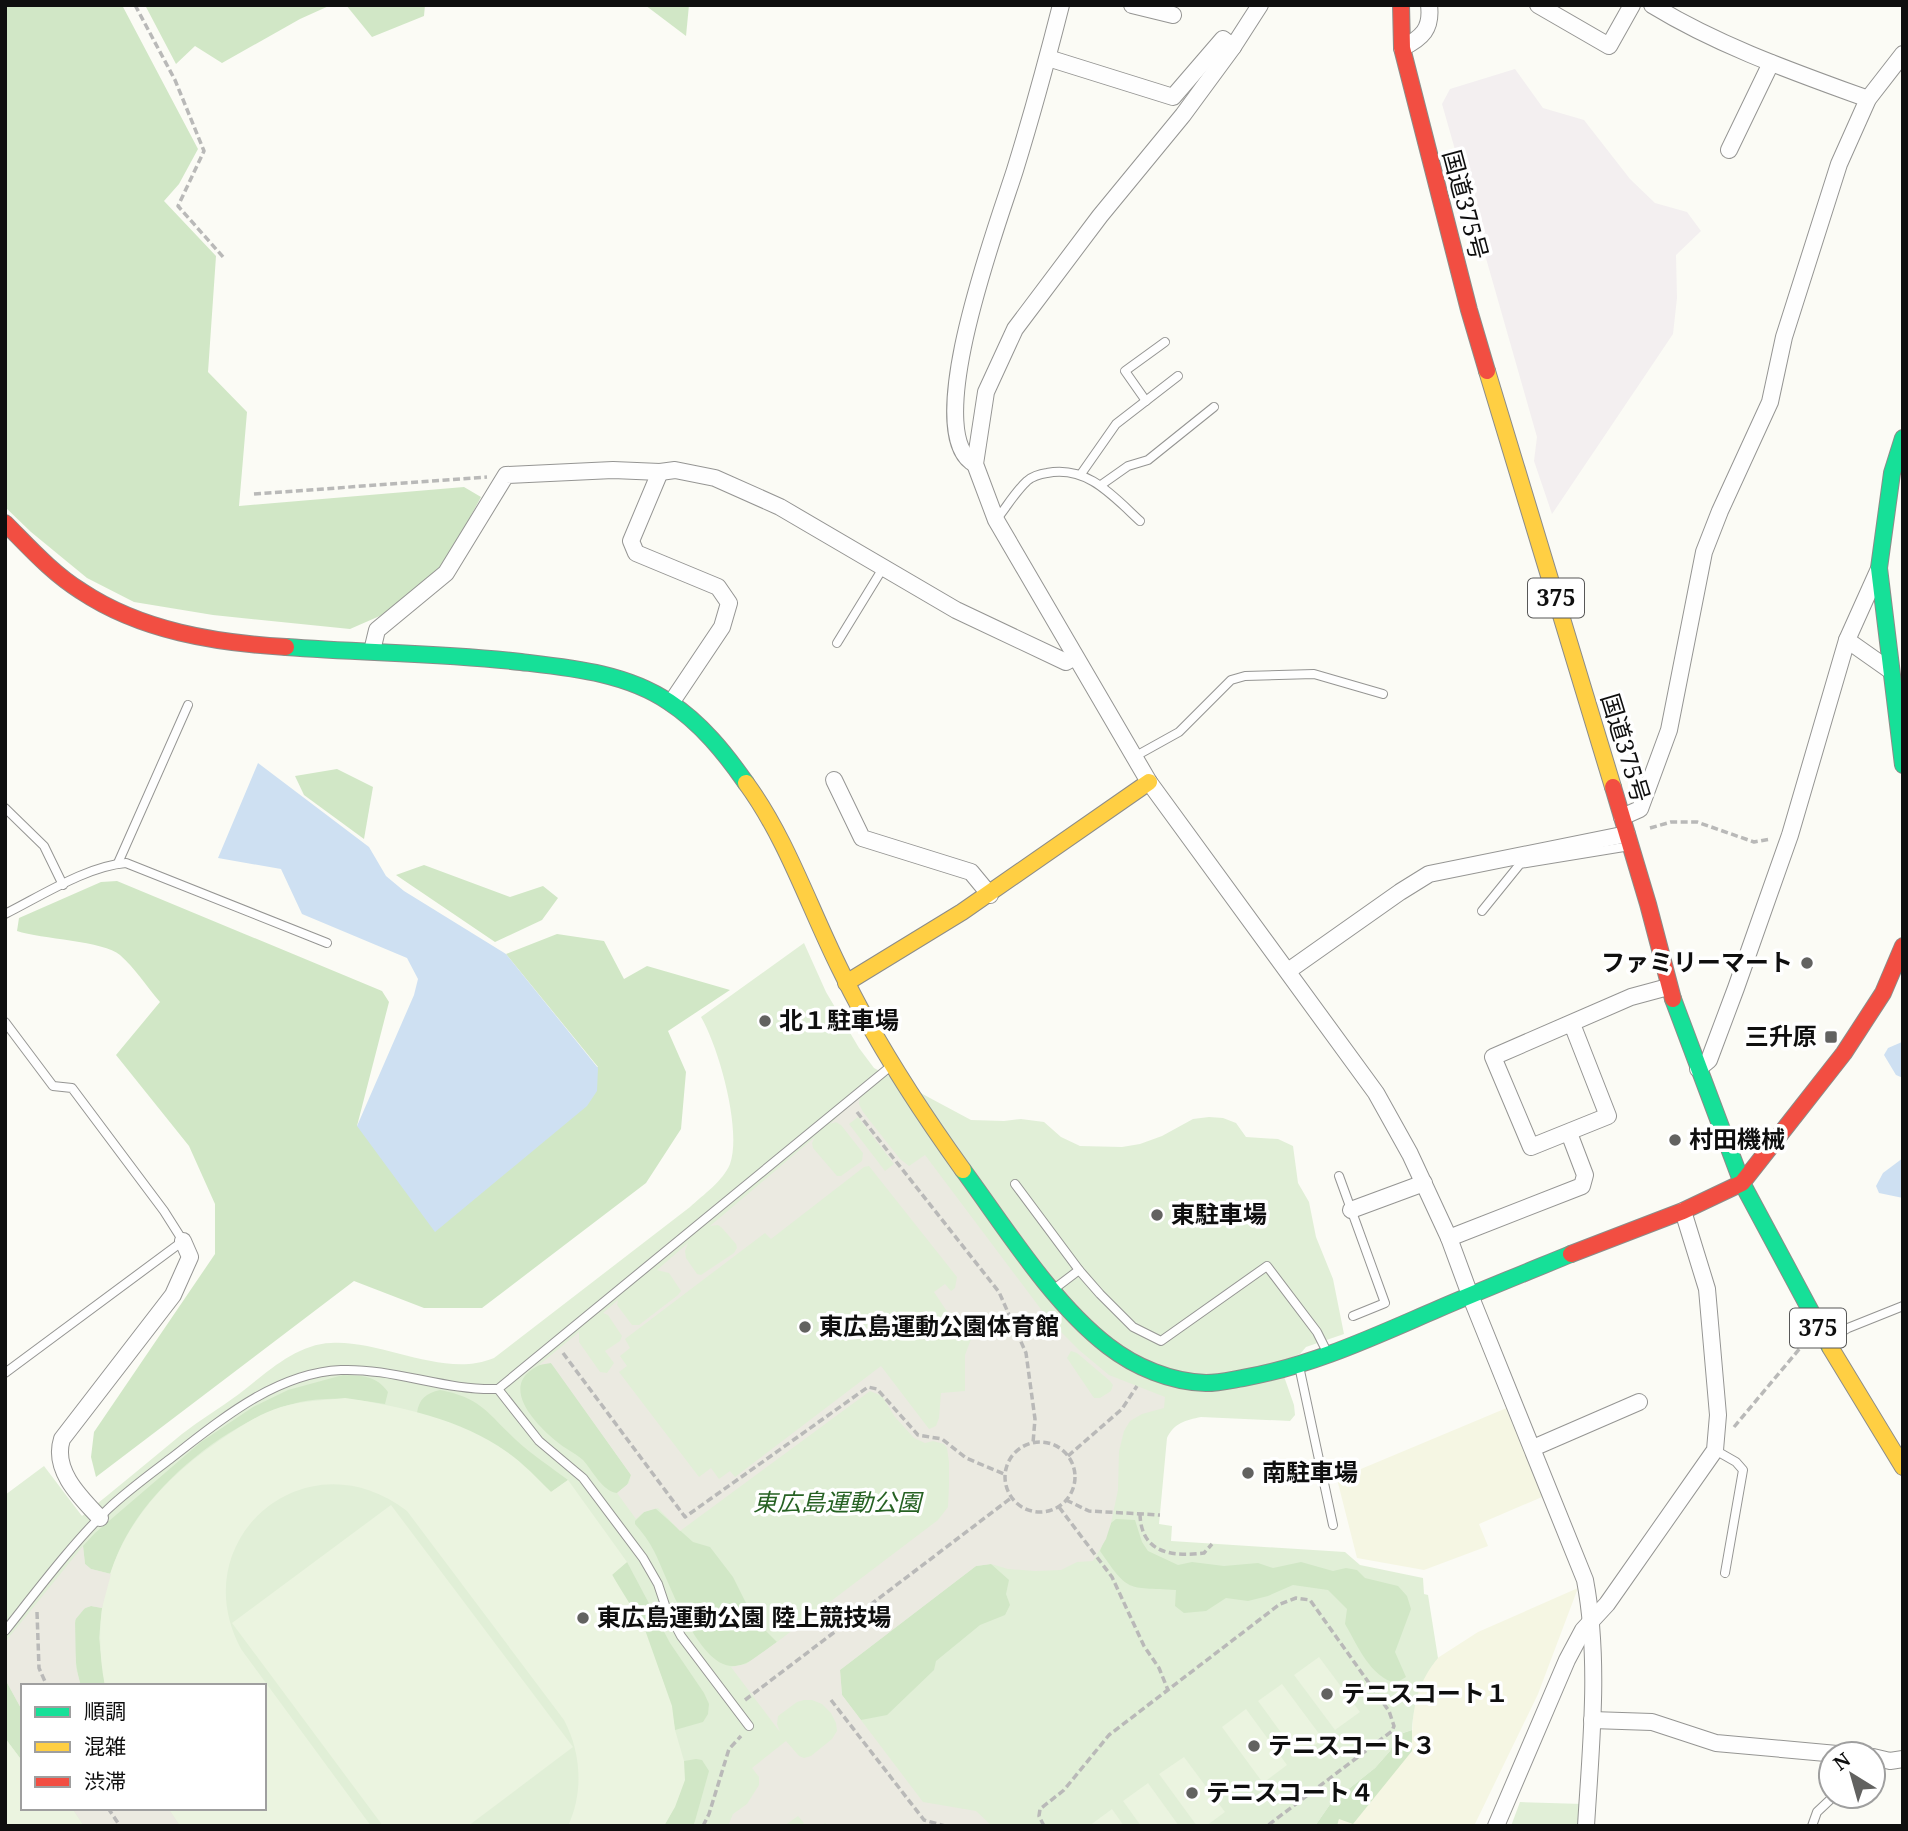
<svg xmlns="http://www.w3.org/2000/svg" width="1908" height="1831" font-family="'Noto Serif','Noto Sans JP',serif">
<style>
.industrial{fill:#f3eff0}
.farmland{fill:#f5f6e3}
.green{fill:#e1efd7;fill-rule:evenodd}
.forest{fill:#d1e7c6}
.pitch{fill:#ebf4e0}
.plaza{fill:#ebeae1;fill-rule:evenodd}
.water{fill:#cee0f2}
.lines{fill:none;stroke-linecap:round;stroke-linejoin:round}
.lane-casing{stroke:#959593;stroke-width:10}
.street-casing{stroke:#959593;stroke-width:18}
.fast-casing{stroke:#8c8c89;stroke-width:18}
.slow-casing{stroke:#8c8c89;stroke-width:18}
.jam-casing{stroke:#8c8c89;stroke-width:18}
.path{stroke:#b9b9b8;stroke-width:3.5;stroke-dasharray:7 3.5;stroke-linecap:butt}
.lane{stroke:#fefefe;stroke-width:8}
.street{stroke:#fefefe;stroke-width:16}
.fast{stroke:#16e098;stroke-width:16}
.slow{stroke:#ffcf43;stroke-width:16}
.jam{stroke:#f24e42;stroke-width:16}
.poi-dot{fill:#626260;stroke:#fff;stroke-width:2.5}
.labels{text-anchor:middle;stroke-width:7;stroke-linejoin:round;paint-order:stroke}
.shield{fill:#fff;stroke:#575757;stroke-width:2}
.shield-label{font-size:23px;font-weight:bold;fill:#0f0f0f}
.street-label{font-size:24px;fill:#0f0f0f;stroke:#fff}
.poi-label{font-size:24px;font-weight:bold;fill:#0f0f0f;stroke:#fff;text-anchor:start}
.park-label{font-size:24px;font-style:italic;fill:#276224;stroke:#fff}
</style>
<rect width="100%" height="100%" fill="#fbfbf5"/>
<polygon class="industrial" points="1515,69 1543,108 1584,120 1630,179 1655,203 1687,212 1701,231 1676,255 1677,298 1673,334 1552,514 1534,461 1537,437 1442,104 1450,89"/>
<g class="farmland">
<polygon points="1509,1407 1542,1497 1479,1524 1488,1546 1424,1570 1357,1558 1337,1479"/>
<polygon points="1578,1588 1538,1694 1474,1826 1337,1826 1339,1819 1411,1751 1414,1703 1426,1672 1436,1659 1478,1632"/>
</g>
<g class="green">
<path d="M804,943l22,49 33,56 15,20 97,52 33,1 17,-2 23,3 17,15 19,9 42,1 18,-3 22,-8 31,-17 16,-2 14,1 13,5 10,14 32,2 15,7 5,37 11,19 7,35 17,42 11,55 -38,13 -6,7 -21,8 15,43 1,10 -5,6 -89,-4c-15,3 -27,6 -34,21l-8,86 13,2 -1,15 174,11 15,13 63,13 1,16 4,1 10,63c-19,23 -24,44 -26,72l-15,5 -7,16 -15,17 -44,35 -16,23h-1310v-331l39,-29 38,50c34,-27 67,-55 100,-82 18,-14 38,-26 57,-40 26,-20 57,-50 92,-51 52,-3 113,36 163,15l196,-151c13,-12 33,-26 40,-43 12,-34 -11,-116 -29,-147zM23,1686h241v122h-241z"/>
<polygon points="1520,1802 1583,1804 1580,1826 1511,1826"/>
</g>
<g class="forest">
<polygon points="5,5 122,5 198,149 179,184 164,201 216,256 208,372 247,412 239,506 464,487 481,497 439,575 398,608 350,629 213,615 134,602 87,578 31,532 5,507"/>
<polygon points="145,5 331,5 300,19 222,63 195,46 176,64"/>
<polygon points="346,5 425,5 424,16 372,37"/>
<polygon points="645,5 689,5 686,36"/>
<polygon points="337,769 373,787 364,839 304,795 295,776"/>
<polygon points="424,865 510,897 543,886 558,898 542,920 495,942 396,875"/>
<path d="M117,881l265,110 7,11 -32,124 241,-59 -92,-113 51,-20 47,7 20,38 23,-13 83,24 -62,41 18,41 -5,57 -35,54 -164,125h-58l-70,-27 -258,196 -5,-20 3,-25 121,-178v-50l-26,-58 -73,-91 44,-53c-13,-15 -25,-34 -40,-47 -16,-14 -79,-16 -103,-24l2,-13 82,-36z"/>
<path d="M545,1363h6l5,6 75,106 -4,10 -10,8c-15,-2 -24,-22 -34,-33 -8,-7 -19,-12 -27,-19 -25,-21 -60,-60 -11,-78z"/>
<path d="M343,1375c19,1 33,0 45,17l-3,12c-29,-5 -56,-8 -85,-2 -74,17 -171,97 -189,172l-20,-5 -6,-5 -2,-18 12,-13 106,-91 52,-35 35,-17z"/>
<path d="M440,1390c42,8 48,24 76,50 16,15 35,27 52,40l-17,12c-46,-45 -72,-61 -134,-79 2,-14 9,-20 23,-23z"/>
<path d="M655,1508l38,34 17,5 23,30 21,42 23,23c-12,8 -27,23 -42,24 -37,4 -68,-90 -81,-115 -5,-10 -12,-19 -19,-27v-3l9,-9z"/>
<path d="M1116,1519l19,1 7,22 6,9 30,14 14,-3 32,4 34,-3 15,5 28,-6 32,9 13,-3 11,2 8,8 33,8 9,10 4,13 -16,43 11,25 -10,6c-26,-6 -38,-37 -51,-59l2,-15 -19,-19 -35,-5 -25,11 -20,5 -22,-3 -20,13 -22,2 -9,-7 1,-16c-50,-3 -47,3 -76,-39l11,-28z"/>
<path d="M627,1562l43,81 34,50 5,11 -1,10 -5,8 -28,8c-7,-56 -38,-105 -63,-156z"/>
<polygon points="991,1564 1009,1580 1006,1594 1010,1605 1005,1615 980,1625 936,1661 934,1670 887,1715 861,1720 842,1695 840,1670 976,1566"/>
<path d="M91,1606l11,2 -3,30 6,48h-24c-5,-14 -10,-57 -4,-70 3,-6 8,-8 14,-10z"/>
<polygon points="5,1679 23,1712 23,1762 5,1738"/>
<polygon points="1412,1730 1412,1751 1353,1824 1339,1819 1337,1826 1315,1826 1331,1803 1375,1768 1390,1751 1397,1735"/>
<path d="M696,1759l6,1 7,11 -14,50 -2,5h-29c13,-22 21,-40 20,-65z"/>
</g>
<g class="pitch">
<path d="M345,1398c55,8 116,21 162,54 16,11 30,26 44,40l17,-12 59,82 -15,13 32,52 28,79 3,24 9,31 1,19 -10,27 -11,19h-96c16,-34 13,-74 -4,-106l-157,-209c-100,-78 -225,28 -166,138l130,177h-191l-12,-18h96v-122h-159c-21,-107 28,-187 115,-246 20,-13 38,-26 61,-33 21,-6 43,-7 64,-9z"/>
<polygon points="391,1505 573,1747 468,1826 383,1826 232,1623"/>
<polygon points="1319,1657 1360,1712 1335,1730 1294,1675"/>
<polygon points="1282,1684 1323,1739 1299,1757 1258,1701"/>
<polygon points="1246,1709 1287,1765 1263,1783 1222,1727"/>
<polygon points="5,1738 23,1762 23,1808 72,1808 84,1826 5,1826"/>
<polygon points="1184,1757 1225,1812 1206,1826 1197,1826 1159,1774"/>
<polygon points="1148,1783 1179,1826 1141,1826 1123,1801"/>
<polygon points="1112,1809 1124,1826 1089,1826"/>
</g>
<g class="plaza">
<path d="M860,1095l-1,9 4,8 37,47 9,7 16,-11 124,165 30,30 30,25 56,22 -1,11 -22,6 -12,7 -6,10 -5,20 -1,39 -7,33 -5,16 -13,22 -16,1 -16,8 -26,1 -27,-2 -17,-5 -15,2 -136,104 2,25 81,107 53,9 16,15h-163l-4,-3 -4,3h-21l4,-3 -6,-7 -14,10h-56l5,-12 14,-10 12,-19v-8l-7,-9 34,-27 13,15 5,2 7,-2 21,-17 5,-8 -1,-8 -5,-10 -9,-9 -10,-4h-8l-7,2 -19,14 -1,8 3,8 -49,-65 15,-3 31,-22 161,-122 10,-13 1,-22v-23l-2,-14 -3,-4 -11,-3 -8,2 -11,-5 -19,-21 -13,-21 -12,-5 -190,140 -22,-23 -14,4 -8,7 -19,-26 12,-10 2,-8 -80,-112 -12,2 40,-33v10l21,30 7,1 7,-10 -9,-12 15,-10 2,-5 -14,-21 -5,-2 15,-13 -1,5 15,20h7l39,-30 3,-4 -12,-18 -12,-3 31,-27 -3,8 1,7 11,16 4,1 33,-22 3,-5 -1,-4 -14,-16 -4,-3 -8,1 105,-89 -3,6 1,5 24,28h4l21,-15 1,-8 -22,-28 -5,-3 -6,2zM858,1117l36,47 -9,7 -36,-47zM869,1166l88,111 -2,11 -4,3 -6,-7 -11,8 14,21 17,8 8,13 -8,21v36l-24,2 -2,25 -3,8 -7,3 -48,-63 -146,111 -5,-6 -11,8 -8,-11 -12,9 -80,-105 8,-6 -7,-10 10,-8 -5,-9 140,-106 6,6 93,-72zM1071,1351l6,2 33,28 3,4 -2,6 -11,7h-6l-27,-40z"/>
<polygon points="83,1546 85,1564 91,1569 111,1574 102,1608 91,1606 85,1608 75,1620 76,1668 81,1686 23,1686 23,1712 5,1679 5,1642"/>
<polygon points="72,1808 168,1808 180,1826 84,1826"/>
</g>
<g class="water">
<polygon points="258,763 369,847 386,876 404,891 506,954 598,1068 597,1091 587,1106 435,1232 357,1126 414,995 418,979 407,958 302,914 281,869 218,858"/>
<polygon points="1902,1042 1903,1042 1903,1078 1896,1075 1884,1055 1888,1048"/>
<polygon points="1903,1158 1903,1198 1879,1193 1876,1186 1883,1173"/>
</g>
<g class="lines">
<defs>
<g id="lane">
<polyline points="1146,401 1125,371 1165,342"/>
<polyline points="1081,474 1116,424 1178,376"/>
<polyline points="1101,485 1128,466 1148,460 1214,407"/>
<path d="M996,520c10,-12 19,-28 31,-39 6,-5 12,-7 20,-8 40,-8 66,23 93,48"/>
<polyline points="837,643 883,568"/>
<polyline points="1134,757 1179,732 1231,680 1245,676 1314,674 1383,694"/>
<polyline points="5,808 44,846 63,885"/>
<polyline points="118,863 188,705"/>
<polyline points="1482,911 1520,864 1624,847"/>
<path d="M5,914c36,-18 82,-48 121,-51l201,80"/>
<polyline points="5,1022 53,1086 72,1088 164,1211 183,1241 5,1373"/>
<polyline points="1339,1176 1385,1303 1353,1316"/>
<polyline points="1015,1184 1079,1270 1100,1294 1133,1327 1161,1341 1267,1266 1317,1332 1327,1352"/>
<polyline points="1054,1289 1079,1270"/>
<polyline points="1832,1338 1848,1328 1903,1306"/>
<polyline points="1299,1366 1333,1525"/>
<polyline points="498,1389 539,1441 583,1478 643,1558 658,1584 666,1608 681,1636 749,1726"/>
<polyline points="1715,1450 1736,1462 1743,1470 1725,1573"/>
<path d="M5,1631c31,-39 67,-87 103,-122 19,-18 41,-34 62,-50 49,-38 105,-86 171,-89 53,-2 104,21 157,19l393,-323"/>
<polyline points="1812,1826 1817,1812 1834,1796"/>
</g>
<g id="street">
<polyline points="1132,5 1173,15"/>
<path d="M1260,5l-27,42 -50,68 -83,101 -85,113 -29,63 -11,72 21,56 153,262 227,311 34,61 39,84 21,57 115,285c15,80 6,164 1,246"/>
<polyline points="1538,5 1609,46 1632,5"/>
<path d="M1652,5c67,41 142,67 216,94"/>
<path d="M1402,48c20,-10 30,-19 27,-43"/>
<polyline points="1048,58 1173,97 1223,39 1233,47"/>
<polyline points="1729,150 1771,63"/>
<path d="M975,464c-57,-29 25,-246 40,-294 17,-55 32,-110 46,-165"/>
<polyline points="660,472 631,541 636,553 718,587 729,603 722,627 671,703"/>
<polyline points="1847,640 1891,671"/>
<polyline points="372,651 377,630 446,573 506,475 613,470 660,472 675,470 715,478 780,507 956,610 1066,662 1075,657"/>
<polyline points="834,780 862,838 971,872 990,895"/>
<polyline points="1622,817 1640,809 1669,730 1704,552 1720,511 1770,402 1784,337 1839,164 1868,99 1903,54"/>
<polyline points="1288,971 1400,892 1429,874 1627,834"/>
<polyline points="1572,1024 1608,1116 1531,1147 1493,1057 1631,997 1668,987"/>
<polyline points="1698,1069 1709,1060 1736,988 1790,835 1847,640 1878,571"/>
<polyline points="1351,1210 1424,1183"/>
<polyline points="1449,1238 1582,1186 1585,1175 1569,1133"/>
<polyline points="1533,1448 1639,1402"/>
<path d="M100,1518c-20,-21 -48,-48 -38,-79l111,-144 17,-38 -7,-16"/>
<polyline points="1592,1720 1652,1722 1716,1743 1837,1754"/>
<polyline points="1873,1757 1890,1761 1903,1759"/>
<polyline points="1496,1826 1567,1660 1583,1630 1607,1604 1715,1450 1718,1415 1707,1289 1683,1211"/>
</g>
<g id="fast">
<polyline points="1903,438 1892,473 1879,568 1903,765"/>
<path d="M286,647c79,6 157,6 235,15 51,6 105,11 148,40 32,21 56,51 77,81"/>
<polyline points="1673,999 1742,1183 1830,1347"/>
<path d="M963,1170c42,57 89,133 145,176 27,21 63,36 98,37 13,0 25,-3 37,-5 69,-12 132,-42 195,-69 44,-19 89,-37 133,-55"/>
</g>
<g id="slow">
<polyline points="1487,371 1613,787"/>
<path d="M746,783c41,56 63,124 94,186 34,71 77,137 123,201"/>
<polyline points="846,983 962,912 1149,782"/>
<polyline points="1830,1347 1903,1467"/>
</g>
<g id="jam">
<polyline points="1401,5 1402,48 1469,310 1487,371"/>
<path d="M5,523c24,24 47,50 76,68 60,40 135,52 205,56"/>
<polyline points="1613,787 1648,904 1673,999"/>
<polyline points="1571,1254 1683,1211 1742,1183 1844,1053 1883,993 1903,946"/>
</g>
</defs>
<use href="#lane" class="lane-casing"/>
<use href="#street" class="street-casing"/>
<use href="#fast" class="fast-casing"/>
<use href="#slow" class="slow-casing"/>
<use href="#jam" class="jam-casing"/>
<g class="path">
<polyline points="135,5 175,80 204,151 178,206 224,258"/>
<polyline points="254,494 487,477"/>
<polyline points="1650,828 1671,822 1697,822 1754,842 1771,839"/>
<polyline points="857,1112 999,1292 1026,1353 1035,1419 1033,1443"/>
<polyline points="563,1353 685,1517 868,1387 877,1389 918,1435 942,1439 966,1458 1004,1474"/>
<polyline points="1734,1427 1801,1347"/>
<circle cx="1040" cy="1477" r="35"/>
<polyline points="1068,1456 1122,1409 1137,1386"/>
<polyline points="1066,1500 1089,1511 1160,1515"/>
<polyline points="1059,1507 1112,1577 1144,1646 1159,1668 1168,1690"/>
<path d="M1140,1514c1,39 31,43 64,39l8,-9"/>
<polyline points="37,1612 39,1668 47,1686"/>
<polyline points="745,1700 1011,1498"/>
<polyline points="831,1700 924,1820 945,1826"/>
<polyline points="108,1808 120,1826"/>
<polyline points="703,1826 709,1814 729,1749 741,1736"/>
<polyline points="1044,1826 1039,1816 1040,1809 1064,1790 1109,1735 1280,1604 1296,1598 1310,1600 1389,1711 1394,1726 1392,1731 1267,1826"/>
</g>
<use href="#lane" class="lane"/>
<use href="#street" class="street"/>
<use href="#fast" class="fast"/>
<use href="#slow" class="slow"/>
<use href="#jam" class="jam"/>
</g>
<g class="poi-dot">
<circle cx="1807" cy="963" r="7"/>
<circle cx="765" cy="1021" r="7"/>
<rect x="1824" y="1030" width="14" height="14" rx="3.5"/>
<circle cx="1675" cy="1140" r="7"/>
<circle cx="1157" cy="1215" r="7"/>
<circle cx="805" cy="1327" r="7"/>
<circle cx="1248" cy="1473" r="7"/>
<circle cx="583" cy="1618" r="7"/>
<circle cx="1327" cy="1694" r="7"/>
<circle cx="1254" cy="1746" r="7"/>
<circle cx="1192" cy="1793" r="7"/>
</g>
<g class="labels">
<g class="shield">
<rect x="1528" y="578.5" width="56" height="39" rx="5"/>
<rect x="1790" y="1308.5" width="56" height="39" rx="5"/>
</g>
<g class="shield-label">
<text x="1556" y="606">375</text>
<text x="1818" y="1336">375</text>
</g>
<g class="street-label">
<text transform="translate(1465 205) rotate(75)" y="8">国道375号</text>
<text transform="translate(1625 748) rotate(73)" y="8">国道375号</text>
</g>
<g class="poi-label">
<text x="1793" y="971" text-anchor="end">ファミリーマート</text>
<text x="779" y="1029">北１駐車場</text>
<text x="1817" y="1045" text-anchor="end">三升原</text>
<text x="1689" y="1148">村田機械</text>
<text x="1171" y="1223">東駐車場</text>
<text x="819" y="1335">東広島運動公園体育館</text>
<text x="1262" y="1481">南駐車場</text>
<text x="597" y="1626">東広島運動公園 陸上競技場</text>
<text x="1341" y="1702">テニスコート１</text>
<text x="1268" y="1754">テニスコート３</text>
<text x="1206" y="1801">テニスコート４</text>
</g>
<g class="park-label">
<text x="837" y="1511">東広島運動公園</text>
</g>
</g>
<rect width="1908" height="1831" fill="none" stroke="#0f0f0f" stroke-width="14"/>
<rect x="21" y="1684" width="245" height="126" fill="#ffffff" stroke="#9f9f9f" stroke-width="2"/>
<rect x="35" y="1707" width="35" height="10" fill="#16e098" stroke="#9f9f9f" stroke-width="2"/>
<text x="84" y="1719" font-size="21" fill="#0f0f0f">順調</text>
<rect x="35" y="1742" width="35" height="10" fill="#ffcf43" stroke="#9f9f9f" stroke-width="2"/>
<text x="84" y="1754" font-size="21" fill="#0f0f0f">混雑</text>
<rect x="35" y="1777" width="35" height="10" fill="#f24e42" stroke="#9f9f9f" stroke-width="2"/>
<text x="84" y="1789" font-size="21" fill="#0f0f0f">渋滞</text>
<g transform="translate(1852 1775) rotate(323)"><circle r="33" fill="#ffffff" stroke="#9f9f9f" stroke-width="2"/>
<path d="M0-5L12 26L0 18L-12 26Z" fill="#626260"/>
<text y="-10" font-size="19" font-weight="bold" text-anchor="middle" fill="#0f0f0f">N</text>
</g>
</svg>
